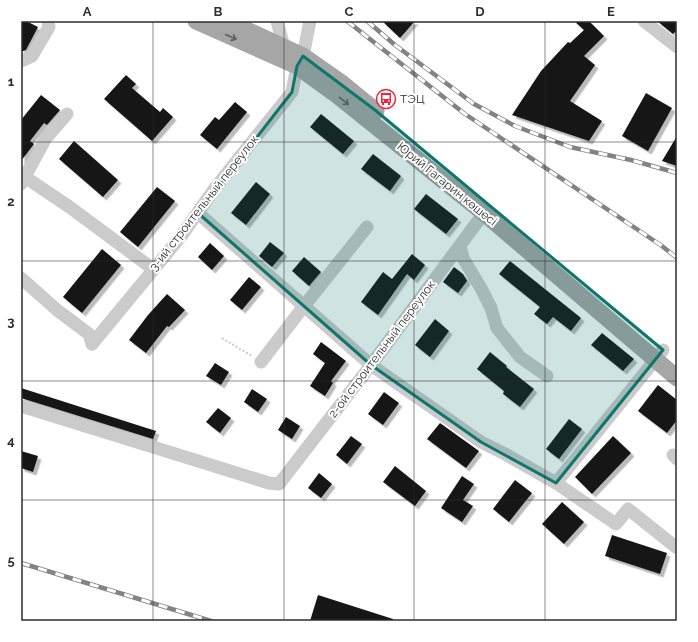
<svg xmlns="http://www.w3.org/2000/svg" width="698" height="642" font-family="Raleway,sans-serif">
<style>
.building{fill:#151515;filter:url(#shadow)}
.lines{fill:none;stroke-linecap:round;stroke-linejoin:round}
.path{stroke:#cbcbcb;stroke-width:2;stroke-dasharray:2 2;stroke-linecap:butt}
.minor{stroke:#cbcbcb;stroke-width:13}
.major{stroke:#a6a6a6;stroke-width:17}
.rail-casing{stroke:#838383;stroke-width:4.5}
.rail{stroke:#fff;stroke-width:3;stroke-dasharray:9;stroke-linecap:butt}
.oneway{stroke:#5e5e5e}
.marked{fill:#0f766e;fill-opacity:0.2;stroke:#0f766e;stroke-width:3;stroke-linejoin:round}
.grid{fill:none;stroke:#2e2e2e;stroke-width:1;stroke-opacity:0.55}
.labels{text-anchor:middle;stroke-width:4;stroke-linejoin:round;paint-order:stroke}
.poi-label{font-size:12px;fill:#2e2e2e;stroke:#fff;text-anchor:start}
.street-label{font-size:12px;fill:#2e2e2e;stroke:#fff}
.neatline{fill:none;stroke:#2e2e2e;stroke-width:1.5}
.grid-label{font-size:13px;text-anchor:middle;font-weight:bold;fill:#2e2e2e}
</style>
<defs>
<filter id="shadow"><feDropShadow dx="3.5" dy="3.5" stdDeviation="0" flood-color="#0004"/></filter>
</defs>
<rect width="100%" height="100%" fill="#fff"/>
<g class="building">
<polygon points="21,21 26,21 38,27 26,50 21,52"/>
<polygon points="382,21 415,21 400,38"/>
<polygon points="574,21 589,21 604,36 584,56 595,65 570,101 602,121 589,141 512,115 541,71 568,42 570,43 584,30"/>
<polygon points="657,21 677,21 677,30 673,34"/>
<polygon points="126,75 136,84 132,88 160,112 163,108 173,117 152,141 104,99"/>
<polygon points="646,93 672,108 648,151 622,136"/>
<polygon points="41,95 60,110 47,125 44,123 30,141 34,144 21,161 21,120"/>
<polygon points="235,102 247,112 217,149 200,135 215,117 219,120"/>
<polygon points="321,114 354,141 343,154 310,127"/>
<polygon points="677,136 677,166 662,161"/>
<polygon points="74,141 118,180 103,197 59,159"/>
<polygon points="373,154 401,176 390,191 361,169"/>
<polygon points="256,182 270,194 246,225 231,213"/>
<polygon points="157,187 175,201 138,247 120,232"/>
<polygon points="426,194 458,219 446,234 414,209"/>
<polygon points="270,242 284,253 272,267 259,256"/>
<polygon points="210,243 224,256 212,270 198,257"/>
<polygon points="102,249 121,265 82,313 63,297"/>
<polygon points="412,254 425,265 414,280 407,274 378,315 361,302 383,272 392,279"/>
<polygon points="304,257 321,272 309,286 292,271"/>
<polygon points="510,261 581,318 571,331 553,317 547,324 534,314 540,307 499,274"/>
<polygon points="454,267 463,274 467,281 458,293 443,282"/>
<polygon points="249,277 261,287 242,310 230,300"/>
<polygon points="167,294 185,310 169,327 167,326 146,353 129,340 148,315"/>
<polygon points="435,319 449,331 430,357 415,345"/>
<polygon points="602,333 634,359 623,371 591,345"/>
<polygon points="321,342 346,361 331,381 333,383 325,396 310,386 325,363 313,354"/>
<polygon points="490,352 507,366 506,367 534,389 520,407 503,394 504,391 477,369"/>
<polygon points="215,363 229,372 221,385 206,376"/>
<polygon points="658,385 677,400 677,420 667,433 638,411"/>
<polygon points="21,388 156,431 153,439 21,398"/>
<polygon points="252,389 267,399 258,412 244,402"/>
<polygon points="384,392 399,403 383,425 368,414"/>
<polygon points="218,408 231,418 220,433 206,422"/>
<polygon points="286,417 300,426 292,439 278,430"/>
<polygon points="569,419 582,429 559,459 546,449"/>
<polygon points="440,423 479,451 466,468 427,439"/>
<polygon points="351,436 362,444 347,464 336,455"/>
<polygon points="613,436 631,453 592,494 575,477"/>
<polygon points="21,451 38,456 33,472 21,468"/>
<polygon points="395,466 426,491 415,506 383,482"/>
<polygon points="319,473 332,484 321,498 308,488"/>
<polygon points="462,476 474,484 463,500 473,506 462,522 441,508"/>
<polygon points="515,480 532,493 509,522 493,509"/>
<polygon points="562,502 584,522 564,544 542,524"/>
<polygon points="612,535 667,553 660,574 605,556"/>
<polygon points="318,595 393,619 393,621 310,621"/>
</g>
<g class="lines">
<polyline class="path" points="222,338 252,356"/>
<g class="minor">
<polyline points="277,21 284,47"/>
<polyline points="644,21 677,47"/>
<polyline points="21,61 32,56 49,27 48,21"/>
<polyline points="25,177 71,208 153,269"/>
<polyline points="21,184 46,138 67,114"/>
<polyline points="198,213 371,365 481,442 505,454 556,483 616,524 628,509 677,548"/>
<polyline points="460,246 463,258 482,290 491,308 497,328 520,357 547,376"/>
<polyline points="21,278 57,310 89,334 92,344"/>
<polyline points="92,344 182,235 215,188 292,92 297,66 303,56 310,21"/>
<polyline points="261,362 304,306 367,227"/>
<polyline points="21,406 269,483 279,484 371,365 484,213"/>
<polyline points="673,455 677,459"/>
<polyline points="556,483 663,350"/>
</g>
<g class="major">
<polyline points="196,21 297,66 337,95 484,213 677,378"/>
<polyline points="227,21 303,56 343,84 376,111"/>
</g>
<defs>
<g id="rail">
<polyline points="347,21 465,114 662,246 677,258"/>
<polyline points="367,21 395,45 474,104 515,126 570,147 631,160 677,173"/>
<polyline points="21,563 211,621"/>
</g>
</defs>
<use href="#rail" class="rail-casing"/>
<use href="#rail" class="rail"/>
</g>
<defs><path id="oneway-shaft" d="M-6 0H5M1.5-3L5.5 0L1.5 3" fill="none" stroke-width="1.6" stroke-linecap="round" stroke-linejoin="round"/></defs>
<g class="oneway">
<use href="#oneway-shaft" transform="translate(231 37) rotate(24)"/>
<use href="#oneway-shaft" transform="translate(344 101) rotate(39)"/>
</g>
<path class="marked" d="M303,56l72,54 288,240 -107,133 -75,-41 -110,-77 -173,-152 94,-121 5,-26z"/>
<path class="grid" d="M153,21v600M284,21v600M414,21v600M545,21v600M21,142h656M21,261h656M21,381h656M21,500h656"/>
<defs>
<symbol id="bus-ring" viewBox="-11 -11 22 22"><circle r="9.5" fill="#fff" stroke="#f4223b" stroke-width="1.5"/><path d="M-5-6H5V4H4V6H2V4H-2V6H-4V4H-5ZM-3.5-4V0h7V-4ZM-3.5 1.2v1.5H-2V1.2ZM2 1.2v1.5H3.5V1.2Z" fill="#f4223b"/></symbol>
</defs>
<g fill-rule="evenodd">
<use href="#bus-ring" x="375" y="88" width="22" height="22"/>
</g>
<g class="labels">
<g class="poi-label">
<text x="400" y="103">ТЭЦ</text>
</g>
<g class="street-label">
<text transform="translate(447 184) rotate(39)" y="4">Юрий Гагарин көшесі</text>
<text transform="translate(204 203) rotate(-52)" y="4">3-ий строительный переулок</text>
<text transform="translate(382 349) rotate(-53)" y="4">2-ой строительный переулок</text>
</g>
</g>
<rect width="698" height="642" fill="none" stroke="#ffffff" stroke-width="44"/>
<rect x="22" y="22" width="654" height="598" class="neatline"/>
<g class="grid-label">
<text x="87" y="16">A</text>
<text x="218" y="16">B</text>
<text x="349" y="16">C</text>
<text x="480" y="16">D</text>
<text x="611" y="16">E</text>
<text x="11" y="86">1</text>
<text x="11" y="206">2</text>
<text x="11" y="326">3</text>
<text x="11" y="445">4</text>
<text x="11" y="565">5</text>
</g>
</svg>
